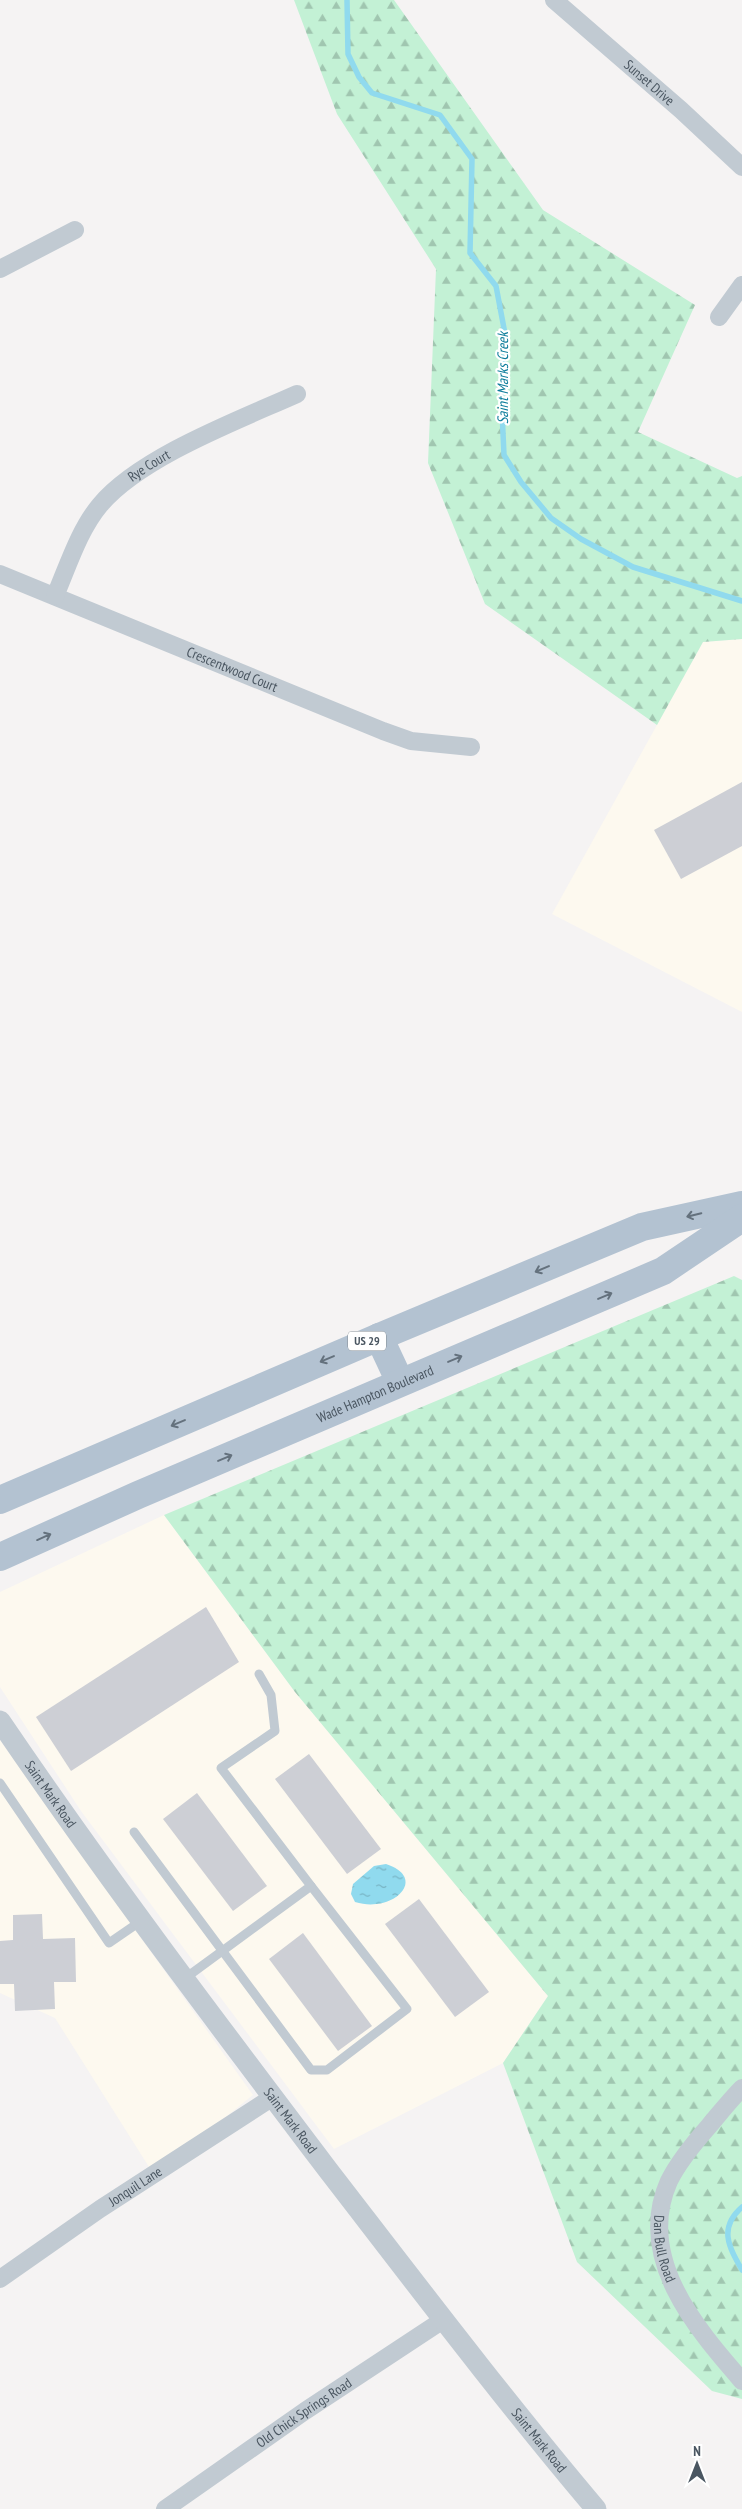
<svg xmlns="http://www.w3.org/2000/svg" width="742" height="2509" font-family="'PT Sans Narrow',sans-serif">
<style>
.commercial{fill:#fdf9ef}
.forest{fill:url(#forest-firs)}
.water{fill:url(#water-ripples)}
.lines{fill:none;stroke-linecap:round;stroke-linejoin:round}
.stream{stroke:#90daee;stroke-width:5.5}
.building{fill:#cdcfd5}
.service{stroke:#c1cad2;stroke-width:9}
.minor{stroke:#c1cad2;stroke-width:18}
.tertiary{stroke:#c1cad2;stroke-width:21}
.primary{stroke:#b3c2d1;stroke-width:28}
.oneway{stroke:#64717d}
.labels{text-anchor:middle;stroke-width:4.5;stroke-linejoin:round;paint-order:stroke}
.shield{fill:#fff;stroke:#808990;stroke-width:1}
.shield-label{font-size:12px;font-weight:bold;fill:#4a5661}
.street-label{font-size:14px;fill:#4a5661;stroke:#fff}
.water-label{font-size:15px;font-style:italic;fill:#0c7c9b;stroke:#fff}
</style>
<defs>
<pattern id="forest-firs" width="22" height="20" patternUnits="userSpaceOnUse" patternTransform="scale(1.25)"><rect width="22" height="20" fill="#c3f1d5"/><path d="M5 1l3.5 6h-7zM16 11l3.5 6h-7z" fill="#a0c6b0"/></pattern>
<pattern id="water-ripples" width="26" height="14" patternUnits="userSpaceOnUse" patternTransform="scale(1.25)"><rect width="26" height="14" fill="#90daee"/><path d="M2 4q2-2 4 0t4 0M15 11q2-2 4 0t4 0" fill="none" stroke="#78b4c4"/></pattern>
</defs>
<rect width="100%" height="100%" fill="#f5f3f3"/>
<g class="commercial">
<polygon points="742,639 742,1012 552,914 703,642"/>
<polygon points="164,1515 295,1692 548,1996 503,2063 334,2149 81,1811 0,1687 0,1592"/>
<polygon points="0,1740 253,2095 154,2175 55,2018 0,1993"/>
</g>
<g class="forest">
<polygon points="294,0 394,0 543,210 695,305 638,432 737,478 742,476 742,639 703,642 657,725 485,604 428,463 436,269 337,114"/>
<polygon points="734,1276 742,1280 742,2399 712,2391 577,2262 503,2063 548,1996 295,1692 164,1515"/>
</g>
<path class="water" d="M386,1864c43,14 7,50 -31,38l-4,-8 2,-10 21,-18z"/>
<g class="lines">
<g class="stream">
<polyline points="347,0 348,54 359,77 372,93 440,115 472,159 470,253 496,286 506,339 501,389 504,455 521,482 551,518 581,539 633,567 742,601"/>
<path d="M742,2207c-24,21 -13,40 0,63"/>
</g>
</g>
<g class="building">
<polygon points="742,782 742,846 681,879 654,830"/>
<polygon points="206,1607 239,1662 71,1771 36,1717"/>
<polygon points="309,1754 381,1849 347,1874 275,1779"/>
<polygon points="197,1793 267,1886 233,1911 163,1819"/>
<polygon points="419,1899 489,1992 455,2017 385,1924"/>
<polygon points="42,1914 43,1939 75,1938 76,1982 54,1982 55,2009 15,2011 14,1984 0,1984 0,1941 13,1940 13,1915"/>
<polygon points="303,1933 372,2026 338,2051 269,1959"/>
</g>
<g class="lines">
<g class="service">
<polyline points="0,1783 109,1943 141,1921"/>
<polyline points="134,1832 311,2070 327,2070 407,2009 311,1886"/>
<polyline points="184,1979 311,1886 221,1768 275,1731 271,1695 259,1674"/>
</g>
<g class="minor">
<path id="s1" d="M554,0l127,110 61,57"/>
<polyline points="0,269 75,230"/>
<polyline points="719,317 742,285"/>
<path id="s2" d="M0,574l383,157 28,10 60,6"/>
<path id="s3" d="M55,596c13,-30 24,-66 45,-91 40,-48 139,-85 197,-111"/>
<path id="s4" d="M742,2088c-12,12 -22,25 -33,38 -15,17 -30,35 -40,55 -34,76 26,146 73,200"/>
<path id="s5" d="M0,2279l100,-70 173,-112"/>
<path id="s6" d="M165,2509l140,-98 138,-91"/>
</g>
<path class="tertiary" id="s7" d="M0,1721c104,153 216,301 328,449 88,114 175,229 268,339"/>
<g class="primary">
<polyline points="379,1337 400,1382"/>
<polyline points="0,1500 379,1337 642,1227 742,1205"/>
<path id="s8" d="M0,1557l138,-62 525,-224 79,-53"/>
</g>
</g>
<defs><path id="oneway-shaft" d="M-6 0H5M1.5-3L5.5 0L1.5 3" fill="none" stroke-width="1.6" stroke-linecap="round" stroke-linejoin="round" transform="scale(1.25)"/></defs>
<g class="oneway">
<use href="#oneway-shaft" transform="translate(694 1215) rotate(167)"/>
<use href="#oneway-shaft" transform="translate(542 1269) rotate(157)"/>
<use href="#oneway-shaft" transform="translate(605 1296) rotate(-23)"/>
<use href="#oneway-shaft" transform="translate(327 1359) rotate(157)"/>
<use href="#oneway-shaft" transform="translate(455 1359) rotate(-23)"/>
<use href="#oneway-shaft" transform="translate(178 1423) rotate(157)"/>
<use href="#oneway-shaft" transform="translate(225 1458) rotate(-23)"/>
<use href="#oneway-shaft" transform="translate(44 1537) rotate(-24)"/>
</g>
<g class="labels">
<rect class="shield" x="348" y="1331.5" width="38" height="19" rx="4"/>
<g class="shield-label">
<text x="367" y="1345">US 29</text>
</g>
<g class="street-label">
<text dy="5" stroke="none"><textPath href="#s1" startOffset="126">Sunset Drive</textPath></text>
<text dy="5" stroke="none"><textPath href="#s3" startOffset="165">Rye Court</textPath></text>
<text dy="5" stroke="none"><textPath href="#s2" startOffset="251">Crescentwood Court</textPath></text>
<text dy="5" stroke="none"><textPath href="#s8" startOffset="409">Wade Hampton Boulevard</textPath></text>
<text dy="5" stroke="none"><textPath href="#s7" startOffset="89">Saint Mark Road</textPath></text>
<text dy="5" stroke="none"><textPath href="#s7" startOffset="494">Saint Mark Road</textPath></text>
<text dy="5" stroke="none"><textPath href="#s5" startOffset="164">Jonquil Lane</textPath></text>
<text dy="5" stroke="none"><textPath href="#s4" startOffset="188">Dan Bull Road</textPath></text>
<text dy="5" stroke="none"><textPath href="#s6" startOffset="169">Old Chick Springs Road</textPath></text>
<text dy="5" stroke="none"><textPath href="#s7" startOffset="899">Saint Mark Road</textPath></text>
</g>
<g class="water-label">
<text transform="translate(503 378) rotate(-90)" y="5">Saint Marks Creek</text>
</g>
</g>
<g transform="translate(697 2464)" stroke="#ffffff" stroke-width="4" paint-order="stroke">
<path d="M0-4L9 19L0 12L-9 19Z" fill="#4a5661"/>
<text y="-8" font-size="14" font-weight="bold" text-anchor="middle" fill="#4a5661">N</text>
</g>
</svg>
